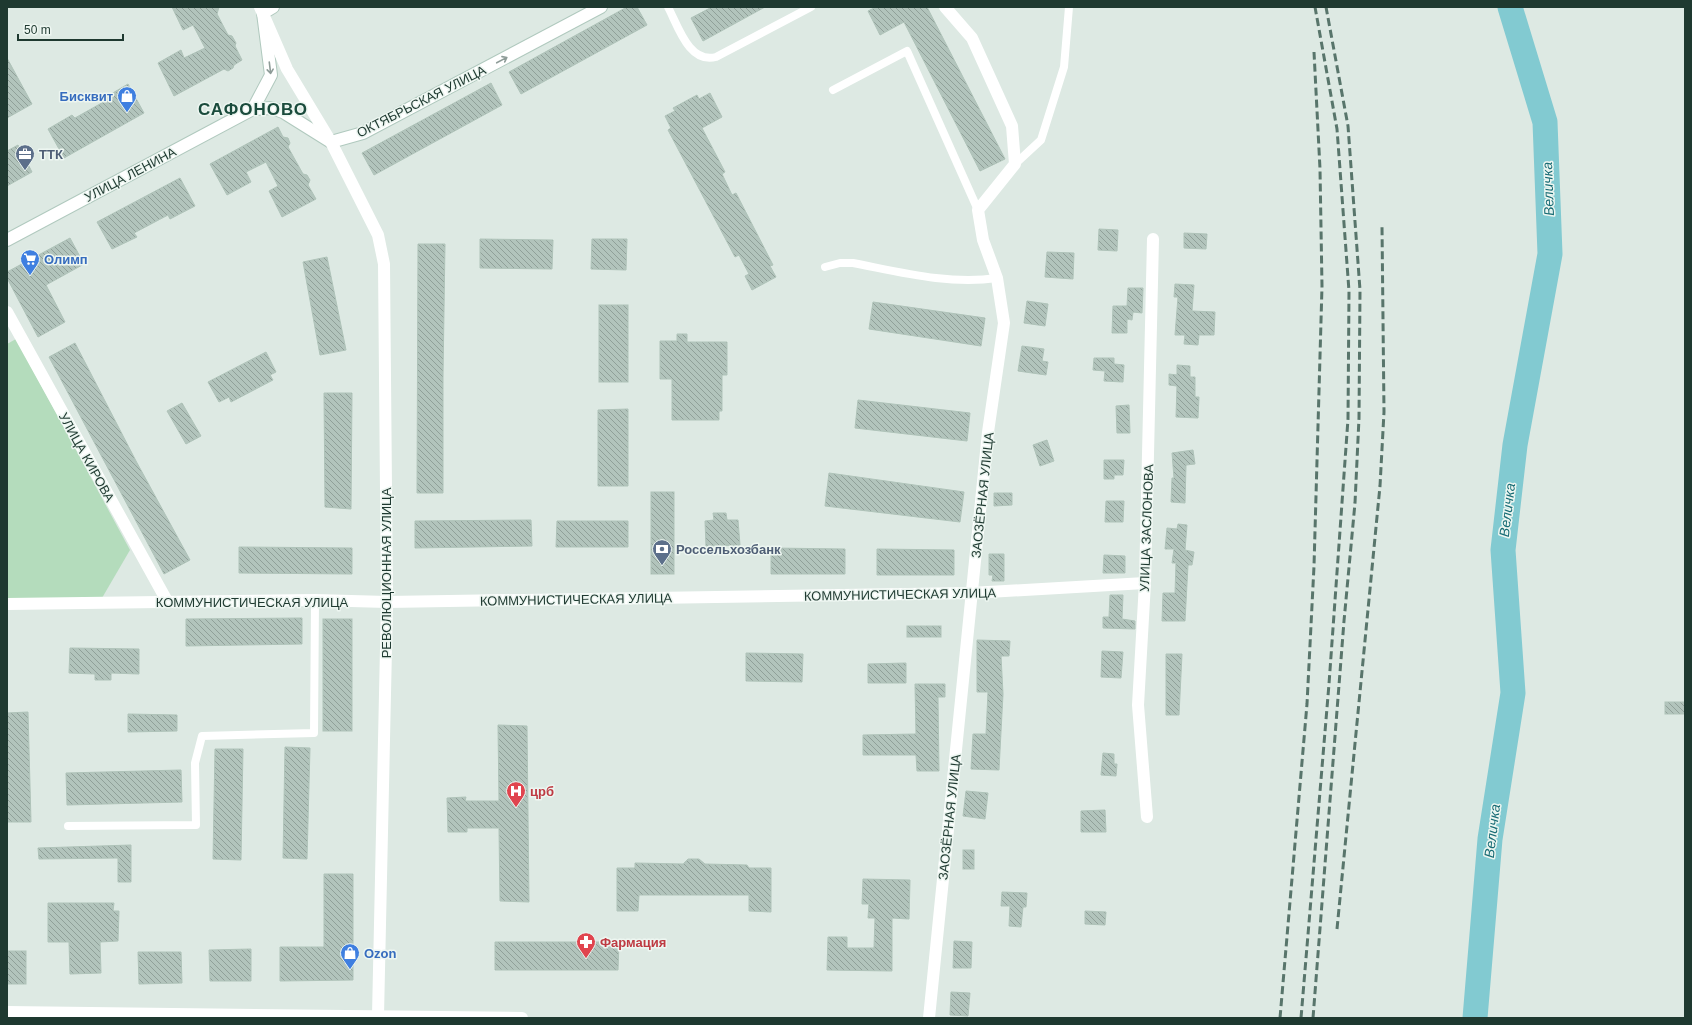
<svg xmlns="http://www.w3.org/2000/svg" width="1692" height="1025" font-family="Helvetica,sans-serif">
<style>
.park{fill:#b4dcbc}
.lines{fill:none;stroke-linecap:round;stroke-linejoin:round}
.river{stroke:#82cad1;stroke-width:25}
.building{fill:url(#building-back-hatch);stroke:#afc3b9}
.secondary-casing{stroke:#b0c9be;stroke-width:14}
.lane{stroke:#fff;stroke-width:8}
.street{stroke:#fff;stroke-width:12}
.secondary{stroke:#fff;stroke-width:12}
.rail{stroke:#58756b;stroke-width:3;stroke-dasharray:8 4;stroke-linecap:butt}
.oneway{stroke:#8e9c98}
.labels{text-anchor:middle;stroke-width:3;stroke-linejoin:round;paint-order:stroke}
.shop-label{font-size:13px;font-weight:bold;fill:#366cbe;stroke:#edf6f1;text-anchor:start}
.street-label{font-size:13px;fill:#1e3930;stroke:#edf6f1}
.service-label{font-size:13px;font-weight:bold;fill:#4e5e75;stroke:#edf6f1;text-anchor:start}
.health-label{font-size:13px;font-weight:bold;fill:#be3a42;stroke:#edf6f1;text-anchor:start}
.water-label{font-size:14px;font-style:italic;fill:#186c75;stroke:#edf6f1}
.district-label{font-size:17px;font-weight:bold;letter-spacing:1px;fill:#1a4b3c;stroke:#edf6f1}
</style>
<defs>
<pattern id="building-back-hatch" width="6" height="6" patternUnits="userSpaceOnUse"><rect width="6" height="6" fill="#b2c4bc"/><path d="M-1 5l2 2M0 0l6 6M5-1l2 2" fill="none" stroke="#90a099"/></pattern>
</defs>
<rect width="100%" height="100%" fill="#dde9e3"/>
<polygon class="park" points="16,339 130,550 102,598 7,598 7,344"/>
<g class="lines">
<polyline class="river" points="1475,1018 1490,839 1513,693 1503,550 1515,445 1550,254 1545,122 1510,7"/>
</g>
<g class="building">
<polygon points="172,7 219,7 217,14 228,35 232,36 236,43 235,46 242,60 234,65 233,68 228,71 224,69 174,96 158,63 181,50 184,58 205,48 193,25 183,30"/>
<polygon points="627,7 637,7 647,25 521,94 509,72"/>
<polygon points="712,7 765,7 703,41 691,18"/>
<polygon points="876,7 927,7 1005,159 980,171 904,22 880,35 868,11"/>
<polygon points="7,58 32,104 7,118"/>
<polygon points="491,83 502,105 374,175 362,153"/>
<polygon points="128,84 144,113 64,158 48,129 72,115 75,118 107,100 106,97"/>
<polygon points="710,93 722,117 702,128 725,172 722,174 732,195 736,193 773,265 770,266 776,277 752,290 745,276 749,274 739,255 735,257 668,130 671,128 665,116 675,111 673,108 697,95 699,99"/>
<polygon points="278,127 283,137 288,138 290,143 288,147 303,174 307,175 310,180 308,185 316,199 282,217 269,191 278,186 266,162 246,172 251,182 227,195 210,164"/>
<polygon points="18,145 32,172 7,186 7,151"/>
<polygon points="180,178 195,206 170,219 168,215 134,233 137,237 112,249 97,222"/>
<polygon points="1099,229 1118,230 1117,251 1098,250"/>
<polygon points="1184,233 1207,234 1206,249 1184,248"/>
<polygon points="70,238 84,264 46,285 65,322 38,337 7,278 7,272"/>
<polygon points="480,239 553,240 552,269 480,268"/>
<polygon points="592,239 627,239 626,270 591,269"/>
<polygon points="418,244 445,244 443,376 443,493 417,493"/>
<polygon points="1047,252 1074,253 1073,279 1045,277"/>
<polygon points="327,257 346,350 320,355 303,262"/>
<polygon points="1175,284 1194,285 1192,311 1215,312 1214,335 1199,335 1198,345 1184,344 1185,335 1175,335 1178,297 1174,297"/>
<polygon points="1128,288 1143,288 1142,313 1133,312 1132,320 1127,319 1127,333 1112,333 1113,306 1127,306"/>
<polygon points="1027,301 1048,304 1045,326 1024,323"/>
<polygon points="873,302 985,318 981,346 869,329"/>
<rect x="599" y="305" width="29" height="77"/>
<polygon points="677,334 687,334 687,342 727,342 727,375 722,375 722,411 719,411 719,420 672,420 672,379 660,379 660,341 677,341"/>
<polygon points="75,343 136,461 190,560 164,574 49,357"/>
<polygon points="1022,346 1044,349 1042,361 1048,362 1046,375 1018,371"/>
<polygon points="266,352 276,372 270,375 273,380 231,402 229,397 219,402 208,382"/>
<polygon points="1094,358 1114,358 1114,364 1124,365 1123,382 1104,381 1105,371 1093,370"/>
<polygon points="1177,365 1190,366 1190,377 1195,377 1195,397 1199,397 1198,418 1176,417 1177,386 1169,385 1169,374 1177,375"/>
<polygon points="324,393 352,393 351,509 325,507"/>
<polygon points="858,400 970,413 967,441 855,428"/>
<polygon points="182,403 201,436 186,444 167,411"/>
<polygon points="1129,405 1130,433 1117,433 1116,406"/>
<polygon points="628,409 628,486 598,486 598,410"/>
<polygon points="1047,440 1054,461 1040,466 1033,445"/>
<polygon points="1193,450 1195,464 1186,465 1185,503 1171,502 1172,478 1174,478 1172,453"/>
<polygon points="1104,460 1124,460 1123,475 1114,475 1114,479 1104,479"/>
<polygon points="829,473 964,492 960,522 825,506"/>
<rect x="651" y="492" width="23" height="82"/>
<polygon points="994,493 1012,493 1012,505 994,506"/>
<polygon points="1106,501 1124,501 1123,522 1105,522"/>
<polygon points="713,513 726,513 727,520 738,520 740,545 706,546 705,521 714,520"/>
<polygon points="531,520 532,546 415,548 415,521"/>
<polygon points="557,521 628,521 628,547 556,547"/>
<polygon points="1178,524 1187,525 1185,550 1194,552 1192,565 1188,565 1185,621 1162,621 1163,593 1175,593 1176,563 1172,563 1174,549 1165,549 1167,528 1177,529"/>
<polygon points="239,547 352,548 352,574 239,573"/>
<polygon points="771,548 845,549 845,574 771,574"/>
<polygon points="877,549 954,550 954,575 877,575"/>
<polygon points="989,554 1004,554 1004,581 992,581 993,575 989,575"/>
<polygon points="1104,555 1125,556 1125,573 1103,573"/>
<polygon points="1110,595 1123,595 1122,619 1135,621 1135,629 1103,628 1103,617 1109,617"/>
<polygon points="302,618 302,644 186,646 186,619"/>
<rect x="323" y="619" width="29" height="112"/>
<rect x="907" y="626" width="34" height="11"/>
<polygon points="977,640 1010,641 1009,656 1001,656 1003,694 999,770 971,769 973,734 986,734 988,692 977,692"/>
<polygon points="70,648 139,649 139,674 111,673 111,680 95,680 95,674 69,673"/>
<polygon points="1102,651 1123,652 1121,678 1101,677"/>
<polygon points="746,653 803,654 802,682 746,681"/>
<polygon points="1166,654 1182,654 1179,715 1166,715"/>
<polygon points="906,663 906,683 868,683 868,664"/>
<polygon points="915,684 945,684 945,697 938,697 939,771 917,771 916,755 863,755 863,735 916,734"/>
<rect x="1665" y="702" width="20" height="12"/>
<polygon points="28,712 31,822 7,822 7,713"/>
<polygon points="128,714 177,715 177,731 128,732"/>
<polygon points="498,725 527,726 529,902 500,901 499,828 467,828 467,832 448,832 447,798 466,797 465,801 499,801"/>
<polygon points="285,747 310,748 307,859 283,858"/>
<polygon points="215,749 243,749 241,860 213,859"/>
<polygon points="1103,753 1114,754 1114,764 1117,764 1116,776 1101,775"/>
<polygon points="181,770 182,802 67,805 66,773"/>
<polygon points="966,791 988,793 985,819 963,816"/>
<polygon points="1105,810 1106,832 1081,832 1081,811"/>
<polygon points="131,845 131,882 118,882 118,858 39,859 38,848"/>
<rect x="963" y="850" width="11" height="19"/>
<polygon points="688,859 699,859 705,864 747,865 749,868 771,868 771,912 749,911 749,895 639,895 638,911 617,911 617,868 635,868 635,863 683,864"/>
<polygon points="324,874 353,874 353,980 280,981 280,947 324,947"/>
<polygon points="863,879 910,880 909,919 892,918 892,971 827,970 828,937 847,937 847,948 874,948 875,918 868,918 869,904 862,904"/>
<polygon points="1002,892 1027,893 1026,907 1023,907 1021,927 1009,926 1010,906 1001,906"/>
<polygon points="48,903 114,903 113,911 119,911 118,941 100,942 101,973 70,974 69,942 48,942"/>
<polygon points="1085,911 1106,912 1105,925 1085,924"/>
<polygon points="954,941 972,942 971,968 953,968"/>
<polygon points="495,942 619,942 618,970 495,970"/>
<polygon points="251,949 251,981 210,981 209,950"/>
<rect x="7" y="951" width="19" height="33"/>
<polygon points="138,952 181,952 182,983 139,984"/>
<polygon points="951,992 970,993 968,1016 950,1015"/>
</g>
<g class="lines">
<defs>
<g id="secondary">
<polyline points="253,109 271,75 263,13 273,7"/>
<polyline points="7,240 253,109 272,108 283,112 331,142 363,133 601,7"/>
</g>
</defs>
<use href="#secondary" class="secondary-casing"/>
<g class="lane">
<path d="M668,7c10,19 21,57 48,50l95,-50"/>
<polyline points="833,90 907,51 978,210"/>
<polyline points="1015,164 1041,140 1064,67 1069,7"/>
<path d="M825,267l15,-4h13c47,9 96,22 144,15"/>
<polyline points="68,826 196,825 195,763 202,736 314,733 315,600"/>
</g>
<g class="street">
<polyline points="260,7 287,69 331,142 378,235 384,264 387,602 378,1016"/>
<polyline points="7,312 167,601"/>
<polyline points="7,604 315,600 387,602 971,593 1145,583"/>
<polyline points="1147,817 1138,705 1145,583 1153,239"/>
<polyline points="7,1012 522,1018"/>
<polyline points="929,1018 988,432 1004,323 997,278 983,240 978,210 1015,164 1012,126 972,38 945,7"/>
</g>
<use href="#secondary" class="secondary"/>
<g class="rail">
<polyline points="1337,929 1380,486 1384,412 1382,226"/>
<polyline points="1280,1018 1307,704 1314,566 1322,286 1320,169 1314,52"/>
<polyline points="1301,1018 1329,684 1348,419 1349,291 1337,129 1315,7"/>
<polyline points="1313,1018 1344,621 1355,503 1359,418 1360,290 1348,126 1326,7"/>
</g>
</g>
<defs><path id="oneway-shaft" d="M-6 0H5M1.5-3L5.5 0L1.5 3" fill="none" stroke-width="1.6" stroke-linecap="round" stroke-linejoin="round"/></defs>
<g class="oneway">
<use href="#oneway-shaft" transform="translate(502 60) rotate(-28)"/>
<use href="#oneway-shaft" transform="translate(270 68) rotate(83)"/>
</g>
<defs>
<symbol id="shop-pin" viewBox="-11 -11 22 30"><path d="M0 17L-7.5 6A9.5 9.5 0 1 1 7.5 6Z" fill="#3f7fe0" stroke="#edf6f1"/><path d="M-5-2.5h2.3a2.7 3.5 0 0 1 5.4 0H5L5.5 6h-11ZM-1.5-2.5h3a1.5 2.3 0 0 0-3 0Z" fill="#fff"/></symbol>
<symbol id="office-pin" viewBox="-11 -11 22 30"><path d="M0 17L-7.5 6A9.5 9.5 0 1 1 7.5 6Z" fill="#5c6f8a" stroke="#edf6f1"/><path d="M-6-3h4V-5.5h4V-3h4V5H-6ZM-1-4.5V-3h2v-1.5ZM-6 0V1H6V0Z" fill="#fff"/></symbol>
<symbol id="supermarket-pin" viewBox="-11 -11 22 30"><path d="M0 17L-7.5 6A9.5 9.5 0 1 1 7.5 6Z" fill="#3f7fe0" stroke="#edf6f1"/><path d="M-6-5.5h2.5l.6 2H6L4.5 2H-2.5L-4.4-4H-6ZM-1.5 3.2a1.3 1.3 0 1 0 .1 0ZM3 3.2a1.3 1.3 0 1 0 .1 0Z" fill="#fff"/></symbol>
<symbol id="bank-pin" viewBox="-11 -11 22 30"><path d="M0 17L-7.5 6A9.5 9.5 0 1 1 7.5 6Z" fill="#5c6f8a" stroke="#edf6f1"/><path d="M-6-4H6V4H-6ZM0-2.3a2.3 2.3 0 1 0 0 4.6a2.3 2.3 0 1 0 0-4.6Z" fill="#fff"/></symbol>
<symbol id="hospital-pin" viewBox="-11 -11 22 30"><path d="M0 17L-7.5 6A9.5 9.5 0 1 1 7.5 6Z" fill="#e0444e" stroke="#edf6f1"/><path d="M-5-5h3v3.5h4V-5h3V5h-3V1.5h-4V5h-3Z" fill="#fff"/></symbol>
<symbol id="pharmacy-pin" viewBox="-11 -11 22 30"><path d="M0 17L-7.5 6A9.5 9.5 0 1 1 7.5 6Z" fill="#e0444e" stroke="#edf6f1"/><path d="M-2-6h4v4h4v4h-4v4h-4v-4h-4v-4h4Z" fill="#fff"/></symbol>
</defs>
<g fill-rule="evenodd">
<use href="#shop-pin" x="116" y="85" width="22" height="30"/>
<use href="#office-pin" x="14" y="143" width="22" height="30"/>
<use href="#supermarket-pin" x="19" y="248" width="22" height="30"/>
<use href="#bank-pin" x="651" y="538" width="22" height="30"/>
<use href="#hospital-pin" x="505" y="780" width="22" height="30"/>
<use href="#pharmacy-pin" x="575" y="931" width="22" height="30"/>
<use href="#shop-pin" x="339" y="942" width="22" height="30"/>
</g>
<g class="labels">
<g class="shop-label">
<text x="113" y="101" text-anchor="end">Бисквит</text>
<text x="44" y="264">Олимп</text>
<text x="364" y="958">Ozon</text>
</g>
<g class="street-label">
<text transform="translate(421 101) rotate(-27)" y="5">ОКТЯБРЬСКАЯ УЛИЦА</text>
<text transform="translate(130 174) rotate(-28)" y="5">УЛИЦА ЛЕНИНА</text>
<text transform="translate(87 457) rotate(61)" y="5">УЛИЦА КИРОВА</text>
<text transform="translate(982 495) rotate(-84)" y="5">ЗАОЗЁРНАЯ УЛИЦА</text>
<text transform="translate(1146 528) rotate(-88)" y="5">УЛИЦА ЗАСЛОНОВА</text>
<text transform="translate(386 573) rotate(-90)" y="5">РЕВОЛЮЦИОННАЯ УЛИЦА</text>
<text transform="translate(900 594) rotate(-1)" y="5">КОММУНИСТИЧЕСКАЯ УЛИЦА</text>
<text transform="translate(576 599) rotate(-1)" y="5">КОММУНИСТИЧЕСКАЯ УЛИЦА</text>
<text x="252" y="607">КОММУНИСТИЧЕСКАЯ УЛИЦА</text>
<text transform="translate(949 817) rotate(-84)" y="5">ЗАОЗЁРНАЯ УЛИЦА</text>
</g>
<g class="service-label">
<text x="39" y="159">ТТК</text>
<text x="676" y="554">Россельхозбанк</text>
</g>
<g class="health-label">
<text x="530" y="796">црб</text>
<text x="600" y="947">Фармация</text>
</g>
<g class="water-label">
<text transform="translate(1548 189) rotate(-92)" y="5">Величка</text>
<text transform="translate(1507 510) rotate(-83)" y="5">Величка</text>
<text transform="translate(1492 831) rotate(-83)" y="5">Величка</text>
</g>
<g class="district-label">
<text x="253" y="115">САФОНОВО</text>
</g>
</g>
<rect width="1692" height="1025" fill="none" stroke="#1e3930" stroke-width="16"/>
<path d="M18 34v6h105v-6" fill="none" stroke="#1e3930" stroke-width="2"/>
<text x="24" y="34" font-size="12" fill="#1e3930" stroke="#edf6f1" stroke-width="3" paint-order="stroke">50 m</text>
</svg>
